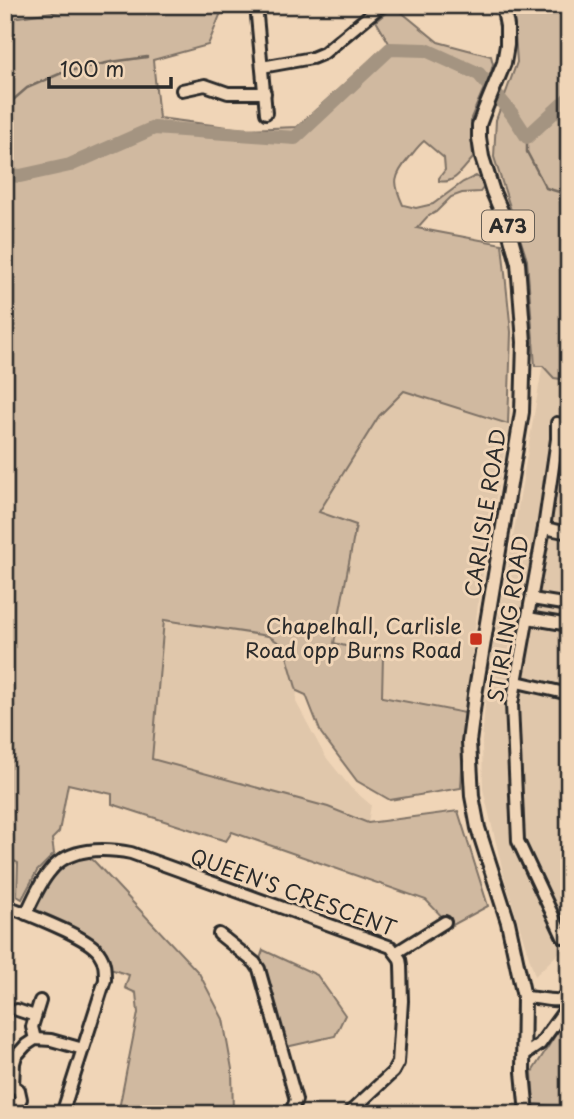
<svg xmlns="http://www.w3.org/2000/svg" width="574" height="1119" font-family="'Playpen Sans',sans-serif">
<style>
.built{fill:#e0c7ab}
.green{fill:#d0b9a0;stroke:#7e7266;stroke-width:2}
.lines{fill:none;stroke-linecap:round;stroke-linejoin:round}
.stream{stroke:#746a5f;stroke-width:2.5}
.river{stroke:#a49481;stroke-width:14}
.minor-casing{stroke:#2b2b2b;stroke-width:16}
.major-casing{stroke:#2b2b2b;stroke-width:18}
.minor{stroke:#f0d5b7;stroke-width:10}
.major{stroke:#f0d5b7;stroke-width:12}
.poi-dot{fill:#c8321e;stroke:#f0d5b7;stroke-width:2.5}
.labels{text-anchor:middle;stroke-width:6;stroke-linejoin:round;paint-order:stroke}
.shield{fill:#f0d5b7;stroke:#665e55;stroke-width:2}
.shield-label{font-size:19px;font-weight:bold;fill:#2b2b2b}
.street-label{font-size:21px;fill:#2b2b2b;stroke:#f0d5b7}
.poi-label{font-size:21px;fill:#2b2b2b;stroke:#f0d5b7;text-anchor:end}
</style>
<rect width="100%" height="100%" fill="#f0d5b7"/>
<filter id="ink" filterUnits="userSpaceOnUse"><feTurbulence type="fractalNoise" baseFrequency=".0143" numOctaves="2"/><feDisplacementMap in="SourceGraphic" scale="14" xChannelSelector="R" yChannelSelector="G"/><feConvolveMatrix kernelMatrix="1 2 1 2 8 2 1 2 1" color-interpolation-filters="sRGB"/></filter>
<g filter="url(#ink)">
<g class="built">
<polygon points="549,328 569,331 569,943 535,976 505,880 483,789 482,742 487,677 506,577"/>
<polygon points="404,391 509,424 479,595 465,713 382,697 334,643 355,526 318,512 379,416"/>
<polygon points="164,620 268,636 284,646 297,691 296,702 325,756 351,788 371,805 368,823 328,807 152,759"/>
</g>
<g class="green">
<path d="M99,5h125l-16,40 -55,15 6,58 84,11 54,-2 92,-84 -13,-22 18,-15 44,36 53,14 2,8 -2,8 -20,46 2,40c-10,11 -19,27 -34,23v-3l6,-8 -1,-12 -20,-17c-6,5 -10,11 -15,17 -16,19 -16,25 -6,47l13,3 17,-4 30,-22 13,-6 6,5 2,6 -4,5 -18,1 -11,4 -15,15 -9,5 -10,11 85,16 9,88 -3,92 -104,-33 -25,25 -60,96 37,13 -22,118 49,13 -1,41 83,16 -4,75 -71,12 -33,-19 -36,-48 -15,-38 -9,-4 -13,-45 -16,-10 -104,-16 -12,139 176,48 40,16 90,-12 30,95 -37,20 -25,-26 -194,-68 -6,9 -114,-37v-10l-44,-10 -9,48 -7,7 2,15 -17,17 -15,28 -5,-3 1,-33 -13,-7v-617l9,-8h-9v-212z"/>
<polygon points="513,5 569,5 569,380 554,378 543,366 535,366 527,260 494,157 496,120 517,62"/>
<polygon points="84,854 94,861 199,973 223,1019 232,1069 233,1114 118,1114 138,1013 136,993 125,988 129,975 107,968 100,952 29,913 53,870"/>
<polygon points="263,950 317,975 345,1015 335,1036 286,1047 265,972 259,962"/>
<polygon points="567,1017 569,1017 569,1108 534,1104 532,1072"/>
</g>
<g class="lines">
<g class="stream">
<polyline points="5,107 27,88 64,72 111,62 147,57"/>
<polyline points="527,137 527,152 546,188 569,195"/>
</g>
<polyline class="river" points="5,174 20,176 70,165 154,128 295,138 390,49 426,50 479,74 512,114 527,137 569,98"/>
<defs>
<g id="minor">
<polyline points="256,5 266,113"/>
<polyline points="262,67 312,58 324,53 382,5"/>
<polyline points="182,90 205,85 228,93 265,93"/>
<polyline points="557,423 557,439 544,528 512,704 518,841 563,937 569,934"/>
<polyline points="544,528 569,533"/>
<polyline points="532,599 569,605"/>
<polyline points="528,618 569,625"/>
<polyline points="517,682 569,694"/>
<path d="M5,905c21,9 83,31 94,48 6,8 6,17 6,27l-43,134"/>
<path d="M26,914c7,-15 14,-32 25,-44 18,-23 54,-22 80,-17l260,94 9,12 1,6 1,36 -4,62 -5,9 -45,42"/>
<polyline points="219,934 255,963 259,969 296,1100 290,1114"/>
<polyline points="397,952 445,922"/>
<path d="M524,997c15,0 30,6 45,2"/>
<polyline points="17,1010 35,1016"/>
<polyline points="35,1039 32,1027 40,1001"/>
<polyline points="524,1055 540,1044 569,1004"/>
<polyline points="5,1102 14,1105 18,1102 21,1099 19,1090 13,1086 14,1063 16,1056 26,1045 35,1039 51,1040 83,1049"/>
</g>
<polyline id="major" points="503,5 507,26 507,45 504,63 483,114 479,125 479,138 482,157 493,192 508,227 518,263 524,342 522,412 475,695 469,742 472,796 478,828 508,922 524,997 523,1072 527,1114"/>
</defs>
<use href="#minor" class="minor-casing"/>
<use href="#major" class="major-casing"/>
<use href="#minor" class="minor"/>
<use href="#major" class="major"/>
</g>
</g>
<rect class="poi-dot" x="469" y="632" width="14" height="14" rx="3.5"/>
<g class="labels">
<rect class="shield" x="482" y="210.5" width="52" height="31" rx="5"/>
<g class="shield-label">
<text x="508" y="233">A73</text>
</g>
<g class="street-label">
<text transform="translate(486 513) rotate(-81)" y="7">CARLISLE ROAD</text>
<text transform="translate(509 619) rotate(-81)" y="7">STIRLING ROAD</text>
<text transform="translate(293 893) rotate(20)" y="7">QUEEN'S CRESCENT</text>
</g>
<g class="poi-label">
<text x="462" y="634">Chapelhall, Carlisle<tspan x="462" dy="24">Road opp Burns Road</tspan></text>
</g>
</g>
<rect width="574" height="1119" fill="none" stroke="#f0d5b7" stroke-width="28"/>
<rect x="14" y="14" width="546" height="1091" fill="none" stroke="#2b2b2b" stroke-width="2.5" filter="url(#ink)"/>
<path d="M49 77v10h122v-10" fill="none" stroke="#2b2b2b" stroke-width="3.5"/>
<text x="60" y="77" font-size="21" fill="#2b2b2b" stroke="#f0d5b7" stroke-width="5" paint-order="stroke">100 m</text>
</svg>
